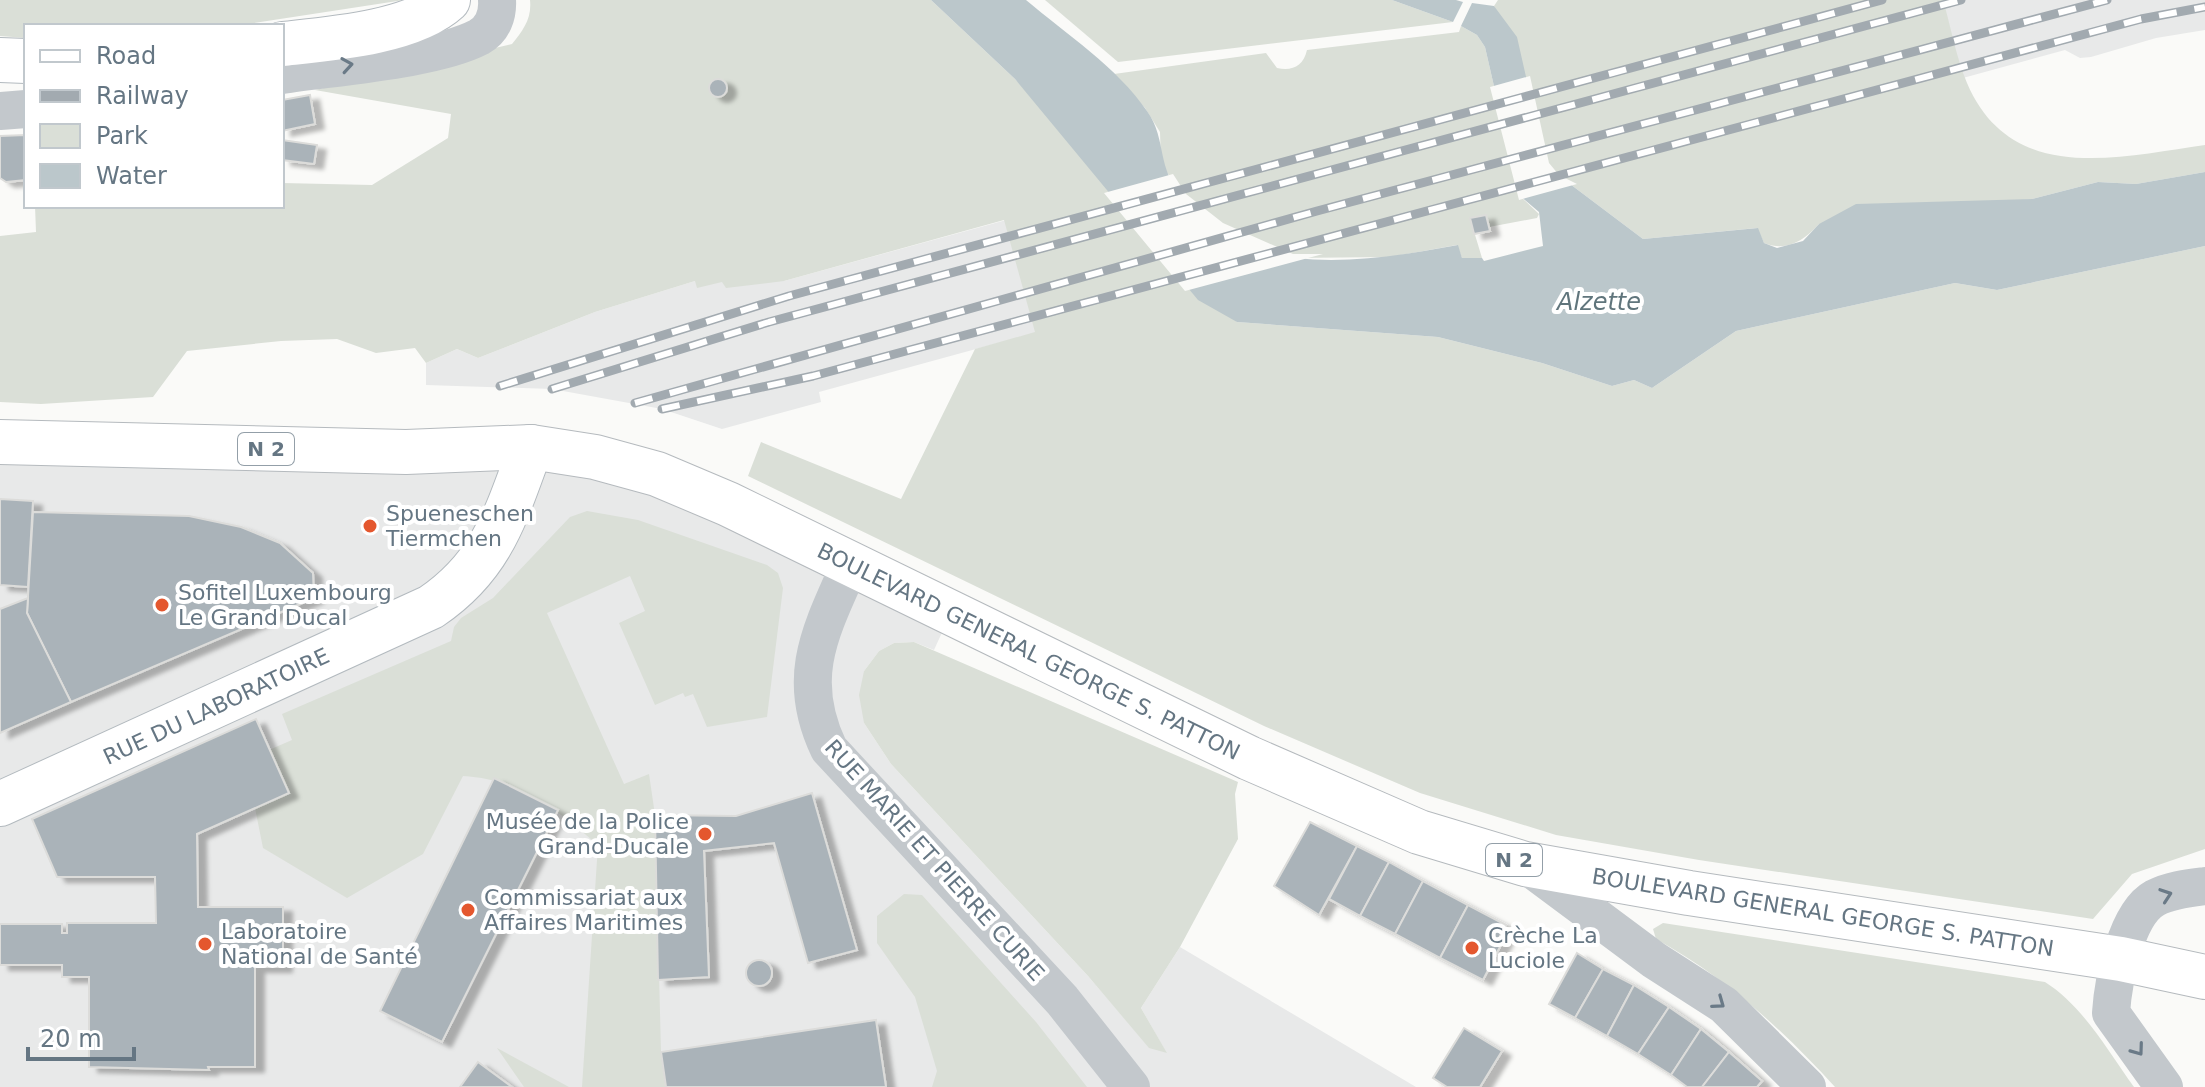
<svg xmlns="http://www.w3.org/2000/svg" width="2205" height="1087" font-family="'DejaVu Sans',sans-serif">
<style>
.built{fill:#e8e9e9}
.green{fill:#dadfd7}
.water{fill:#bbc7cb}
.pier{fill:#fafaf8}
.building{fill:#aab3b9;stroke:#dcdcda;stroke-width:2;filter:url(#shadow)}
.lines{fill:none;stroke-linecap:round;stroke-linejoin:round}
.secondary-casing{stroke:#b3babf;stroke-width:46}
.primary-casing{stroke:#b5babe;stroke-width:46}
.street{stroke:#c3c8cc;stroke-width:38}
.secondary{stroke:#fff;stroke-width:44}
.primary{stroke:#fff;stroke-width:44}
.rail-casing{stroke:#a2aab0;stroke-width:9}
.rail{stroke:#fff;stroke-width:6;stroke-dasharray:18;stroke-linecap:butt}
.oneway{stroke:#6a7a87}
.poi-dot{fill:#e4572e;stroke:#fff;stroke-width:3}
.labels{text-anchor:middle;stroke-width:8;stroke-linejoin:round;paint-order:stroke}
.shield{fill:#fff;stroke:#939fa8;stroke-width:2}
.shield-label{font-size:20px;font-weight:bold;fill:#657683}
.poi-label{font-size:22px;fill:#657683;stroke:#fff;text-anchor:start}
.street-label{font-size:22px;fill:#657683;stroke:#fff}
.water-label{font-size:24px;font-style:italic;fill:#60757c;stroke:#fff}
</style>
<defs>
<filter id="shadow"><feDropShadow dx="9" dy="5" stdDeviation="2" flood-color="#0004"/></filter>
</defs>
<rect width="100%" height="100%" fill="#fafaf8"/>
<g class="built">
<polygon points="1807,0 2205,0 2205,30 2156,38 2091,57 2080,58 2065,50 819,392 821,402 722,429 662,409 552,389 426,385 426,363 457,349 478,358 595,312 695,281 784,281"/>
<polygon points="0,442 531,447 950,615 934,650 914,642 894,643 879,651 864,671 864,723 891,764 1088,976 1149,1047 1166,1052 1141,1008 1180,947 1416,1087 0,1087"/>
</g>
<g class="green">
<polygon points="0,0 404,0 234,26 26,26 26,38 0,36"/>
<path d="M530,0h401l84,79 222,243 201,15 104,26 70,23 22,-6 18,8 84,-57 219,-48 42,7 208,-44v603l-73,25 -39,45 -394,-59 -143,-25 -136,-42 -156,-67 -516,-250 13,-34 140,57 74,-150 60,-17 -31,-112 -220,61 -58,7 -4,-6 -25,6 -2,-7 -100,31 -117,46 -21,-9 -31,14 -11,-15 -39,5 -39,-14 -56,2 -94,10 -34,46 -112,7 -41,-2v-166l36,-4 -1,-26h247v-23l90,2 76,-47 3,-24 -136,-24 197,-46c11,-14 20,-25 18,-44z"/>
<polygon points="1045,0 1392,0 1453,22 1118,62"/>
<path d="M1498,0h445c8,27 13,57 24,83 44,103 152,74 238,62v27l-69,12 -38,-2 -66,17 -213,25c-16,17 -32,28 -55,19l-7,-15 -114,11 -73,-55 -14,-5 -10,-15 -52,-158z"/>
<path d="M1461,26l16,9 8,12 34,148 20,19 -2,4 -48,9 -3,-12 -16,3 12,40h-20l-5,-13 -67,12 -98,1 -71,-32 -38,-29 -22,-34 -1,-31 -15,-24 -31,-34 152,-21 11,15c15,3 26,-1 30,-18l152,-18z"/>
<path d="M587,511l51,9 129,45 11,8 5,15 -16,129 -60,10 -14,-33 -8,3 -2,-4 -28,12 -36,-82 26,-12 -15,-35 -83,37 77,171 25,-10 6,41 6,237 5,35h-84l16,-242c-40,-35 -79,-66 -135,-69l-40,78 -76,44 -84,-50 -8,-40 34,-15 -20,-43 23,-10 -10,-26 169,-73 3,-14 7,-9 32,-20 77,-81z"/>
<polygon points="914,642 1238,782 1235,794 1238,839 1180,947 1141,1008 1167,1053 1149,1048 1088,976 891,764 864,723 859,695 864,671 879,651 894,643"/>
<polygon points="904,894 922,895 1036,1022 1087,1087 932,1087 937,1071 915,997 877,943 877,916"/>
<path d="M1663,923l382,59c38,24 63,69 89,105h-299c-54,-59 -109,-109 -179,-148l-3,-10z"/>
<polygon points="497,1048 569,1087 524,1087"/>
</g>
<g class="water">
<path d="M931,0h95c40,34 91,67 121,111 21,30 8,57 37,87 18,19 85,57 111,60 54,6 109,-3 163,-13l4,13h20l2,3 59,-15 -4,-34 -20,-17 -34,-148 -8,-12 -16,-9 11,-23 22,3 23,31 29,128 10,14 14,5 73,55 115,-11 6,15 13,5 26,-7 16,-17 37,-20 176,-5 66,-17 38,2 69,-12v74l-208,44 -42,-7 -219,48 -84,57 -18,-8 -22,6 -70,-23 -104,-26 -201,-15 -39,-22 -183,-221z"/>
<polygon points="1392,0 1456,0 1463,2 1453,22"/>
</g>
<g class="pier">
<polygon points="1530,76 1549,163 1559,175 1577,184 1519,200 1490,87"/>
<polygon points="1173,174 1186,194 1223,223 1293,254 1323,254 1185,291 1104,193"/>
</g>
<g class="building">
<circle cx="718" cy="88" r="9"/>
<polygon points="310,95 315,124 282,131 282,100"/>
<polygon points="26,135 26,180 6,182 0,178 0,136"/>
<polygon points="282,140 317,145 314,164 282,160"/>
<polygon points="1486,215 1490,231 1474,234 1470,218"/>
<polygon points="0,499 33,501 28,587 0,585"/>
<polygon points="33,512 189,516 241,527 280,543 313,573 314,598 71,702 27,613"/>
<polygon points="28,598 27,613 71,702 0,733 0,609"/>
<polygon points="256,719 289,793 197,834 198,907 283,907 283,967 255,967 255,1067 208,1067 209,1070 89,1067 89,977 62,977 62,965 0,965 0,924 62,924 62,933 67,933 67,923 156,923 155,877 57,877 32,819"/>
<polygon points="494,778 558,810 442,1042 380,1011"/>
<polygon points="812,793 857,950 808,963 774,843 704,851 709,977 658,980 655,815 736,816"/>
<polygon points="1310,822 1357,846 1319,915 1274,886"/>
<polygon points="1357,846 1389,862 1360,916 1329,899"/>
<polygon points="1389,862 1423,881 1395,934 1360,916"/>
<polygon points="1423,881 1468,905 1440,958 1395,934"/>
<polygon points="1468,905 1506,925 1500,936 1504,939 1483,980 1440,958"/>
<polygon points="1577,953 1603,969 1575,1018 1549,1004"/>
<circle cx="759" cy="973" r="13"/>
<polygon points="1603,969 1634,985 1607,1036 1575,1018"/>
<polygon points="1634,985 1669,1007 1638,1054 1607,1036"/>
<polygon points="1669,1007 1701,1029 1671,1075 1638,1054"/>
<polygon points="876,1020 886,1087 666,1087 661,1052"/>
<polygon points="1464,1028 1502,1051 1480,1087 1447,1087 1433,1078"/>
<polygon points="1701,1029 1729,1052 1702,1087 1687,1087 1671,1075"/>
<polygon points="1729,1052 1762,1081 1757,1087 1702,1087"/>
<polygon points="478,1062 512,1087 460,1087"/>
</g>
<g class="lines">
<defs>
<g id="secondary">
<path d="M282,44c47,-5 130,-11 166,-44"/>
<polyline points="0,60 26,61"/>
<path d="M0,804l431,-197c62,-42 75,-93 100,-160"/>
</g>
<polyline id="primary" points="0,442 406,452 531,447 595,457 657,474 728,504 1249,758 1419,832 1525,864 1689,893 2121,959 2205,977"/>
</defs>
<use href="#secondary" class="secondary-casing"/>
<use href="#primary" class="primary-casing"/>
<g class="street">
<path d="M282,75c51,-8 153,-15 197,-38 14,-8 19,-22 18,-37"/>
<polyline points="0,111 26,109"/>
<path d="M850,565c-30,67 -55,113 -21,184l233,251 69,87"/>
<polyline points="1525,864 1654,960 1724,1005 1807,1087"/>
<path d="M2164,1087l-53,-74c2,-31 15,-99 44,-115 15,-8 34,-10 50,-12"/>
</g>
<use href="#secondary" class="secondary"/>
<use href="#primary" class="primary"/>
<defs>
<g id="rail">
<polyline points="500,386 789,296 1882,0"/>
<polyline points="552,389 769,322 1961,0"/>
<polyline points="635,403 1317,211 2107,0"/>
<polyline points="662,409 813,376 2141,19 2205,7"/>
</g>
</defs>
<use href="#rail" class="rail-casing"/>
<use href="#rail" class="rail"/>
</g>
<defs><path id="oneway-chevron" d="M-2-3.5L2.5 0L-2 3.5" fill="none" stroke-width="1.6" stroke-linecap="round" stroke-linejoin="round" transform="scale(2)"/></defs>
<g class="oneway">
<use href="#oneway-chevron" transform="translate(347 65) rotate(-9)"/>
<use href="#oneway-chevron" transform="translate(2166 895) rotate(-19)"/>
<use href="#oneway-chevron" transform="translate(1719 1003) rotate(36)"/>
<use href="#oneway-chevron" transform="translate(2138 1050) rotate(54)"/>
</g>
<g class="poi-dot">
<circle cx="370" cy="526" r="8"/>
<circle cx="162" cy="605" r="8"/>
<circle cx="705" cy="834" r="8"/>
<circle cx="468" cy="910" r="8"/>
<circle cx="205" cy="944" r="8"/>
<circle cx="1472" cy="948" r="8"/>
</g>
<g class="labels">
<g class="shield">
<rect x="238" y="433" width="56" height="32" rx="6"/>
<rect x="1486" y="844" width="56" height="32" rx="6"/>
</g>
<g class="shield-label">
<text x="266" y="456">N 2</text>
<text x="1514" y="867">N 2</text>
</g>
<g class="poi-label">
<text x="386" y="521">Spueneschen<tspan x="386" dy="25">Tiermchen</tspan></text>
<text x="178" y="600">Sofitel Luxembourg<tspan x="178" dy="25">Le Grand Ducal</tspan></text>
<text x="689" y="829" text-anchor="end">Musée de la Police<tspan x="689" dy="25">Grand-Ducale</tspan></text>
<text x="484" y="905">Commissariat aux<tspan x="484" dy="25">Affaires Maritimes</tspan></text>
<text x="221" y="939">Laboratoire<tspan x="221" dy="25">National de Santé</tspan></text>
<text x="1488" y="943">Crèche La<tspan x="1488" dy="25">Luciole</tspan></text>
</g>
<g class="street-label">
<text transform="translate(1029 651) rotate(26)" y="8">BOULEVARD GENERAL GEORGE S. PATTON</text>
<text transform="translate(216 706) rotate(-25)" y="8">RUE DU LABORATOIRE</text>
<text transform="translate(935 860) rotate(48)" y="8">RUE MARIE ET PIERRE CURIE</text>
<text transform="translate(1823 912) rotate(9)" y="8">BOULEVARD GENERAL GEORGE S. PATTON</text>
</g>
<g class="water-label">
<text x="1599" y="310">Alzette</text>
</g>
</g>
<rect x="24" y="24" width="260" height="184" fill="#ffffff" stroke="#c1c8cd" stroke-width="2"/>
<rect x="40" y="50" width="40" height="12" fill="#ffffff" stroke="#c1c8cd" stroke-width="2"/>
<text x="96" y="64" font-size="24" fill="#657683">Road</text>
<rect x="40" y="90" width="40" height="12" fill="#a2aab0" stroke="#c1c8cd" stroke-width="2"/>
<text x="96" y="104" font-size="24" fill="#657683">Railway</text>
<rect x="40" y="124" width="40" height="24" fill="#dadfd7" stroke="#c1c8cd" stroke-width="2"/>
<text x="96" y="144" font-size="24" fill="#657683">Park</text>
<rect x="40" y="164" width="40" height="24" fill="#bbc7cb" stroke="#c1c8cd" stroke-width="2"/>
<text x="96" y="184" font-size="24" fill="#657683">Water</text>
<path d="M28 1047v12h106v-12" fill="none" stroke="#657683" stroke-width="4"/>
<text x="40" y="1047" font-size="24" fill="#657683" stroke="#ffffff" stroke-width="6" paint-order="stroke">20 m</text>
</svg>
